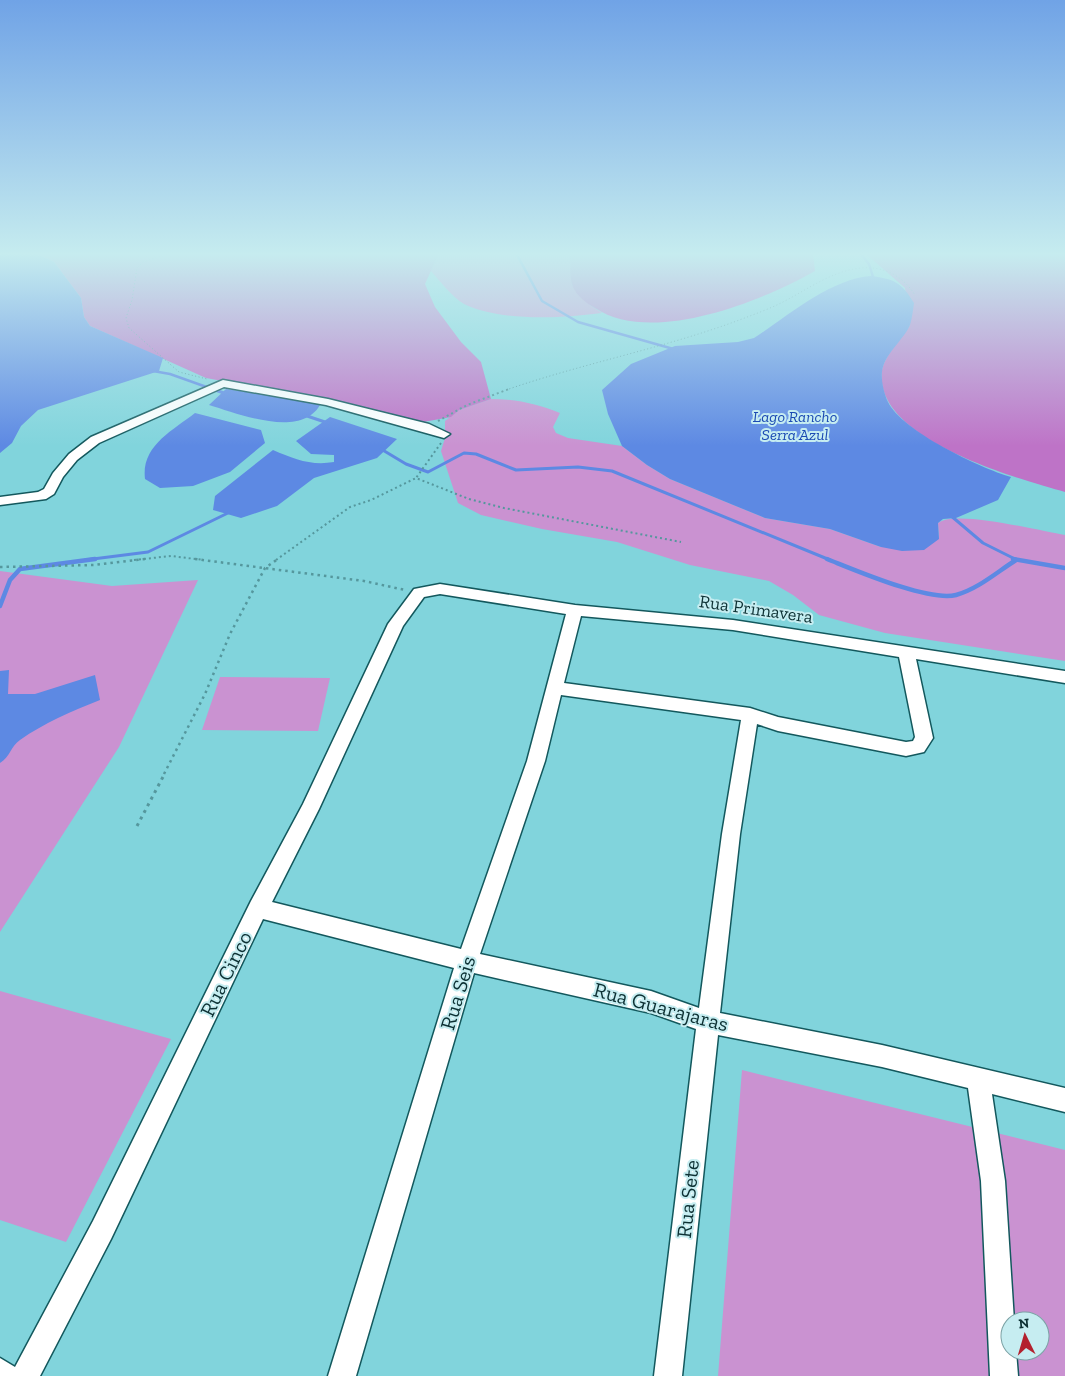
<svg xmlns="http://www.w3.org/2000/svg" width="1065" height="1376" font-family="'Zilla Slab',serif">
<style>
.green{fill:#ca92d1;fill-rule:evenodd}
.forest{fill:#be73c7}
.water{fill:#5d89e3}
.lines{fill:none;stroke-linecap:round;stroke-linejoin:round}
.stream-far2{stroke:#5d89e3;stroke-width:2.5}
.stream-far1{stroke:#5d89e3;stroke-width:3}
.stream{stroke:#5d89e3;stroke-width:4.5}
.minor-casing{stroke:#13585d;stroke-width:3}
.path-far3{stroke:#55979d;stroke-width:1;stroke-dasharray:1 2.5;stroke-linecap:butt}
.path-far2{stroke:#55979d;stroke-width:2;stroke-dasharray:2 3;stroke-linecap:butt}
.path-far1{stroke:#55979d;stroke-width:2.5;stroke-dasharray:2.5 4;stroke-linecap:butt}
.path{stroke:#55979d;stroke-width:3;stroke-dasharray:3 4.5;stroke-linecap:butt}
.minor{fill:#fff;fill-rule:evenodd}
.labels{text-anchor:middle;stroke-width:4;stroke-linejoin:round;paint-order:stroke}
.far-water-label{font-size:16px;font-style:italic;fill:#1b4ab3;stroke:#c6edf1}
.street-label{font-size:18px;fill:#0d3134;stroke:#c6edf1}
.near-street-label{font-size:21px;fill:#0d3134;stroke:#c6edf1}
</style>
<rect width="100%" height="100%" fill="#81d4dc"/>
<g class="green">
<path d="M439,253h131l2,32 18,20 12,8c-39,5 -101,9 -138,-9 -12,-7 -24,-23 -33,-33z"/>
<path d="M491,399c24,0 47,5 69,14l-7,14 3,6 12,5 54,8 25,19 23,14 95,39 65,11 51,18 58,-8 -1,-16c17,-14 102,8 127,12v126l-180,-28 -66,-18 -26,-20 -24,-14 -79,-16 -73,-23 -75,-13 -61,-14 -23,-12 -17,-52 4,-13v-17l14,-11z"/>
<polygon points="0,571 112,586 198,580 119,747 0,932"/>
<polygon points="220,677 330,678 318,731 202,730"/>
<polygon points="0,991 171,1039 66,1242 0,1220"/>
<path d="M742,1070l323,80v226h-347zM1010,1321h30v30h-30z"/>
</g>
<g class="forest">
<polygon points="35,253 439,253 425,284 435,307 461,342 481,362 491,399 459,410 451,417 412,424 255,387 206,378 90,326 84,317 81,298 54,262"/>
<path d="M570,253h243l2,18c-53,30 -163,75 -220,37 -9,-5 -18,-12 -22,-21 -4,-9 -2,-24 -3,-34z"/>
<path d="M865,253h200v239c-49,-14 -193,-53 -183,-122 3,-15 20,-32 28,-45l-5,-37z"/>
</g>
<g class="water">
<polygon points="0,253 35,253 54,262 81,298 84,317 90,326 163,358 159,371 38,410 21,426 12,443 0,453"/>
<path d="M871,276c24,3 31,7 43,27 -1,7 -2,16 -4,22 -7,16 -26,29 -28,47 -1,8 2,22 6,30 14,29 92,66 123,75l-13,23 -42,18 -13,1 -5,4 1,16 -15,11 -22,1 -21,-4 -51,-18 -65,-11 -95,-39 -23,-14 -25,-19 -14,-32 -6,-24 29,-26 44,-18 63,-4 16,-4c34,-22 76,-59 117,-62z"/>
<path d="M226,389l95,14c-18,37 -82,11 -112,2z"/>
<path d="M195,413l66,17 4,13 -35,29 -37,14 -33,2 -15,-9c-4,-33 27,-48 50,-66z"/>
<path d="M330,417l67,22 -20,19 -63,20 -37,28 -36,12 -28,-8 2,-14 58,-46c21,9 38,16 61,12v-7l-23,-1 -15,-13z"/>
<path d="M9,670l-1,24h27l60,-19 5,25c-28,11 -56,23 -80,40 -9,6 -10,17 -20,23v-92z"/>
</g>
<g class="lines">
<g class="stream-far2">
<polyline points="516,253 542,301 578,322 677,350"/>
<polyline points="860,253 869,264 874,280"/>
<polyline points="153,371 170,374 215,390"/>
</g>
<g class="stream-far1">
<polyline points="212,389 227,394"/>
<polyline points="304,415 328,423"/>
<polyline points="381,449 406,464 428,472 464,453 476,454 516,470 578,467 612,471 830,560"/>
<polyline points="950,515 983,543 1017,560"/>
<polyline points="85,560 148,552 230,512"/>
</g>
<g class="stream">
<path d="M827,559c28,11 102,43 129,36 22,-6 41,-23 60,-35"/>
<polyline points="1013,559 1065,568"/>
<polyline points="0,606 10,580 20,569 95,559"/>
</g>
<defs>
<g id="minor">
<polygon points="223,380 328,399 429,424 450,434 444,438 326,405 224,387 99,443 77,460 63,477 54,494 46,499 0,505 0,497 38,492 44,489 53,473 69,454 91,437"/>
<path d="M440,584l135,21 158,15 332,51v12l-149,-24 17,79 -9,14 -18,4 -128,-25 -21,-7 -17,110 -20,179 162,32 183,43v24l-73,-18 13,87 9,140h-4v30h6l2,25h-28l-9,-195 -13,-93 -86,-21 -164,-32 -36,341h-28l42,-347 -45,-16 -177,-40 -118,403h-28l126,-408 -191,-49 -152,320 -71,137h-40v-18l15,9 78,-146 158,-320 52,-97 85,-180 26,-35zM440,594l126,20 -39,147 -66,188 -189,-47 47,-93 84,-183 21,-29zM581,616l152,14 166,27 16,80 -2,4 -7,1 -128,-25 -28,-9 -186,-25zM561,695l180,25 -19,114 -23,174 -48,-17 -171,-37 65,-193z"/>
</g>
</defs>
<use href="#minor" class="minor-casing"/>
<g class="path-far3">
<polyline points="170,253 143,262 137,268 132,300 126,318 129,328 179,372 207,379"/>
<path d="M506,390c78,-27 159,-42 236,-71 13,-5 27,-10 39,-16 26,-13 50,-32 80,-35 23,-2 42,8 54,27"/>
</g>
<g class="path-far2">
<polyline points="438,421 467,405 509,389"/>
<polyline points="441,443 416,478 469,499 504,508 681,542"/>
<polyline points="134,560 171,556 204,560"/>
<polyline points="276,560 350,507 371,500 416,478"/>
</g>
<g class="path-far1">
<polyline points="195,559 364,581 405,590"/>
<polyline points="0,567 94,565 145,559"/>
<polyline points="164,774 205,694 230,634 265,568 278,559"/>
</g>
<polyline class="path" points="137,826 165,773"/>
<use href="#minor" class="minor"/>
</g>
<linearGradient id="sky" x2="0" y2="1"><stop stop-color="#70a3e6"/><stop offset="0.57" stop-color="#c6ecef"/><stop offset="1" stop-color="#c6ecef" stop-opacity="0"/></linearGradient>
<rect width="1065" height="446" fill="url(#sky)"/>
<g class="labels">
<g class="far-water-label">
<text x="795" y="422">Lago Rancho<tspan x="795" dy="18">Serra Azul</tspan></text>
</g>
<g class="street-label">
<text transform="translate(756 609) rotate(8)" y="6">Rua Primavera</text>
</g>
<g class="near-street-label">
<text transform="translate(226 974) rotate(-64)" y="7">Rua Cinco</text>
<text transform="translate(458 993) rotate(-73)" y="7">Rua Seis</text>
<text transform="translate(661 1007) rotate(15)" y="7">Rua Guarajaras</text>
<text transform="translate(688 1199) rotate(-84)" y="7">Rua Sete</text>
</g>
</g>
<g transform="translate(1025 1336) rotate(355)"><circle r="24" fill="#c6edf1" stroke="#7ca2a5"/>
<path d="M0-4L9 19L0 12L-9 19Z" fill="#b3212e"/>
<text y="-8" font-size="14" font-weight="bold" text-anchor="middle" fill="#0d3134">N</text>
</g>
</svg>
